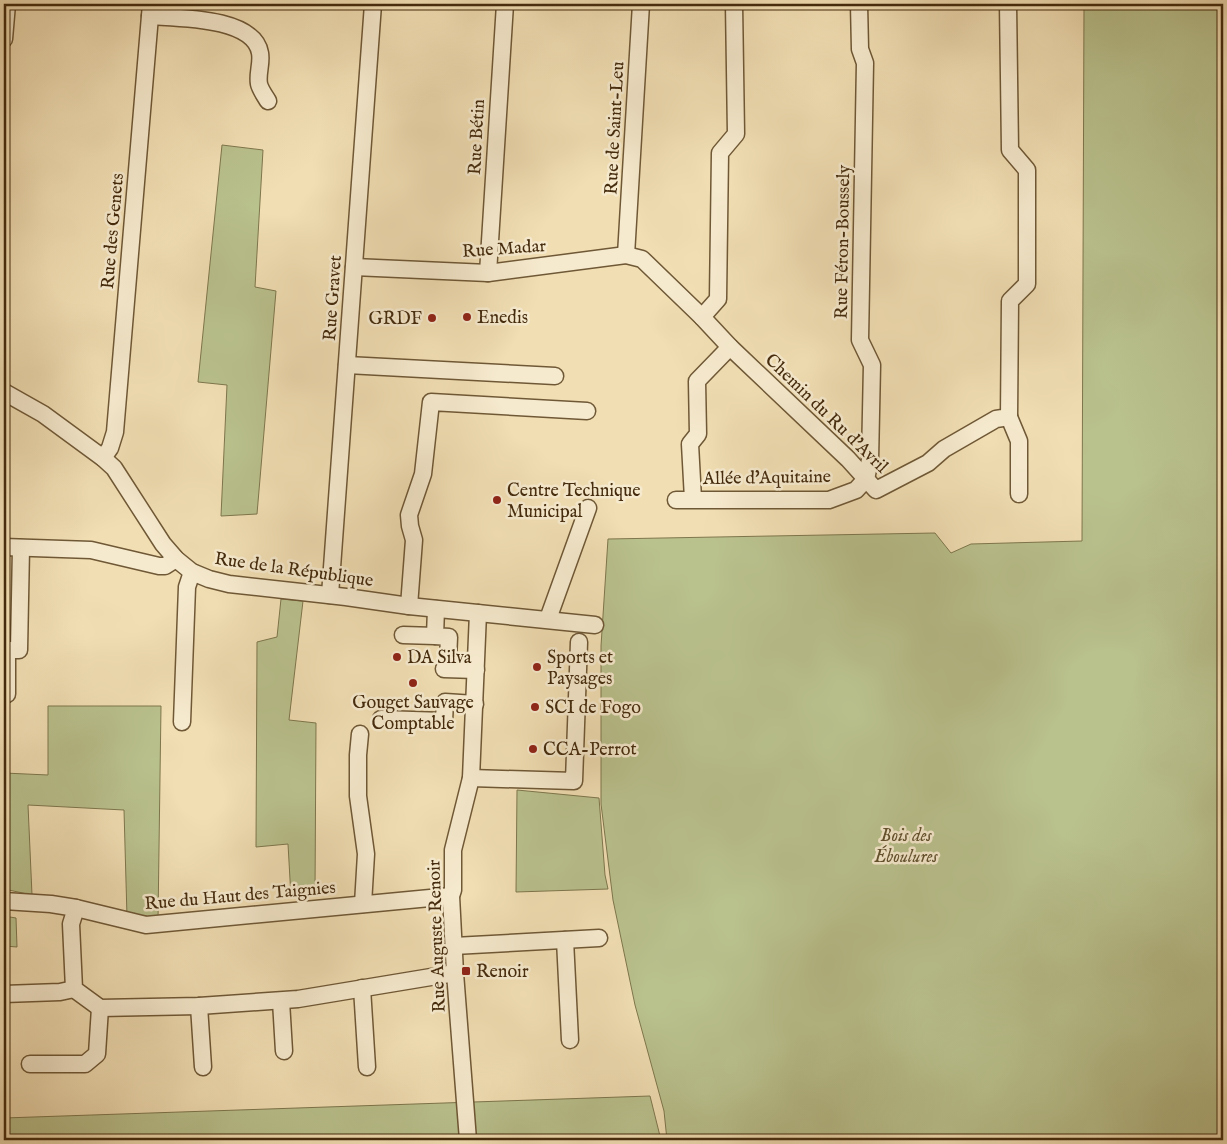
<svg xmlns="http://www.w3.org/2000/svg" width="1227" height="1144" font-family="'IM FELL English',serif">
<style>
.green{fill:#b9c18d;stroke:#7e764d}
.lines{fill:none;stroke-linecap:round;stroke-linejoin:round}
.minor-casing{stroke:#6f5836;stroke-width:19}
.minor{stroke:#f6eace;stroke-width:16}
.poi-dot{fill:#8f2418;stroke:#f6eace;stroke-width:2}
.labels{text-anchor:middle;stroke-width:5;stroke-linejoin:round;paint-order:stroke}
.street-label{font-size:18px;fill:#442b0d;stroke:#f6eace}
.poi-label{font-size:18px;fill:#442b0d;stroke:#f6eace;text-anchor:start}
.park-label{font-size:18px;font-style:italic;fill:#61502d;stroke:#f6eace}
</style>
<rect width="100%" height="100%" fill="#f1deb3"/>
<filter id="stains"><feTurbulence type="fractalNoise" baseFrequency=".004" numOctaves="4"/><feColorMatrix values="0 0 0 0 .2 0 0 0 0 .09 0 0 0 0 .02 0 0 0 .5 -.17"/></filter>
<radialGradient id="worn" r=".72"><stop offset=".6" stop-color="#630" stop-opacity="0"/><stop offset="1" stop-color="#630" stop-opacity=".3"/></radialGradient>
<g class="green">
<polygon points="1084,4 1223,4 1223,1140 667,1140 664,1111 635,1005 613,900 601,804 601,646 608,539 935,533 951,553 971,544 1082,541"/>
<polygon points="222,145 263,150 255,287 276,291 257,514 221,516 227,385 198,382"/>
<polygon points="281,599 303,601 289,720 316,723 315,893 291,897 288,844 256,847 257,642 277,637"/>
<polygon points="48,706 161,706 158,920 127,917 124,810 28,805 32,895 4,889 4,773 48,775"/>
<polygon points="517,790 599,798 605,875 608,889 516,892"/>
<polygon points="4,916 16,918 17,947 4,946"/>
<polygon points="650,1096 661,1140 4,1140 4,1118"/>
</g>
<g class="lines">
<defs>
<g id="minor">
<path d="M150,16c28,2 104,1 110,37 2,10 -3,21 -1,31 1,5 6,12 9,17"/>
<polyline points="4,39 7,4"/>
<polyline points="626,255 641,4"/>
<polyline points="354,267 488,273 626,255 642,259 702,317 730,347 848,459 876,490 928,463 944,449 996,419 1009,417 1010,301 1027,284 1027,170 1010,150 1008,4"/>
<polyline points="488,273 505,4"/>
<polyline points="702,317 718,299 720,153 736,134 734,4"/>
<polyline points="347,365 555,376"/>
<polyline points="4,392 43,414 103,458 114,468 163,544 176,559 192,572 209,579 229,584 346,597 409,606 595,625"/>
<polyline points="1009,417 1019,441 1019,494"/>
<polyline points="103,458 110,448 115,432 151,4"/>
<polyline points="693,499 690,444 698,434 697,381 730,347"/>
<polyline points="676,500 829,500 856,490 866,479 870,460 872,365 860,340 865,63 860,49 859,4"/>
<polyline points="4,547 91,550 159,566 165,566 176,559"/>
<polyline points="330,595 373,4"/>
<polyline points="409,606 414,540 410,526 409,515 423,474 431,402 587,411"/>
<polyline points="436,609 435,636 449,637 448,660"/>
<polyline points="548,619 588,508"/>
<polyline points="403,635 435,636"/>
<polyline points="444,669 476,670"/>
<polyline points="7,694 7,650 19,650 21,548"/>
<polyline points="381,719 444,721 445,702 475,704"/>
<polyline points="182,722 187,587 192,572"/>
<polyline points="360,734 358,755 358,796 366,854 363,904"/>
<polyline points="471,778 574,781 579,642"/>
<polyline points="4,901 51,904 76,908 146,925 451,896"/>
<polyline points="76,908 71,924 74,989 100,1008 199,1006 298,999 455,973"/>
<polyline points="565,940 570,1040"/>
<polyline points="454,946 599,938"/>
<polyline points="362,988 367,1067"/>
<polyline points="4,994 60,992 74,989"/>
<polyline points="281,1001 284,1051"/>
<polyline points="199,1006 203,1067"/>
<polyline points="30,1064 85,1064 97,1054 100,1008"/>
<polyline points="468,1140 455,973 451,896 453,890 453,850 471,778 478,613"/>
</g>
</defs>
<use href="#minor" class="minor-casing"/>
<use href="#minor" class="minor"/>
</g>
<g class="poi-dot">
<circle cx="467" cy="317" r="5"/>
<circle cx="432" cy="318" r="5"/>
<circle cx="497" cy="500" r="5"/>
<circle cx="397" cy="657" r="5"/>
<circle cx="537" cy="667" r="5"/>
<circle cx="413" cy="683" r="5"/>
<circle cx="535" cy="707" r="5"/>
<circle cx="533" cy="749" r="5"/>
<rect x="461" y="966" width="10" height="10" rx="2.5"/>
</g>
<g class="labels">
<g class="street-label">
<text transform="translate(614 128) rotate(-87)" y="6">Rue de Saint-Leu</text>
<text transform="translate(476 137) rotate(-87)" y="6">Rue Bétin</text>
<text transform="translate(112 231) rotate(-85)" y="6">Rue des Genets</text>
<text transform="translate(842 242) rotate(-89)" y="6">Rue Féron-Boussely</text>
<text transform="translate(504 248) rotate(-4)" y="6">Rue Madar</text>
<text transform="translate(332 298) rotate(-86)" y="6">Rue Gravet</text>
<text transform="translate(827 413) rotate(44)" y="6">Chemin du Ru d'Avril</text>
<text transform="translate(767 477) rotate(-1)" y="6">Allée d'Aquitaine</text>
<text transform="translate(294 569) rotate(8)" y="6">Rue de la République</text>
<text transform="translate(240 895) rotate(-5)" y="6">Rue du Haut des Taignies</text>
<text transform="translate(436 936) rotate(-92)" y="6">Rue Auguste Renoir</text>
</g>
<g class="poi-label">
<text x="477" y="323">Enedis</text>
<text x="422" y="324" text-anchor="end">GRDF</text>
<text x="507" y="496">Centre Technique<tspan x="507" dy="21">Municipal</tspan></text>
<text x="407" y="663">DA Silva</text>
<text x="547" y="663">Sports et<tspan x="547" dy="21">Paysages</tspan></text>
<text x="413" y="708" text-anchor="middle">Gouget Sauvage<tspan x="413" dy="21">Comptable</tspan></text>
<text x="545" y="713">SCI de Fogo</text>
<text x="543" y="755">CCA-Perrot</text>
<text x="476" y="977">Renoir</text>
</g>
<g class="park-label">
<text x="906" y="841">Bois des<tspan x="906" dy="21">Éboulures</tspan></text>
</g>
</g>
<rect width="1227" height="1144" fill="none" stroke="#f1deb3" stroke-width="20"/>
<rect x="5" y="5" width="1217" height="1134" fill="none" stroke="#442b0d" stroke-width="2.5"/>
<rect x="10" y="10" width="1207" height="1124" fill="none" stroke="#442b0d"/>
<rect width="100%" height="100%" filter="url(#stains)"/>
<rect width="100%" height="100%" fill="url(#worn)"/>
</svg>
